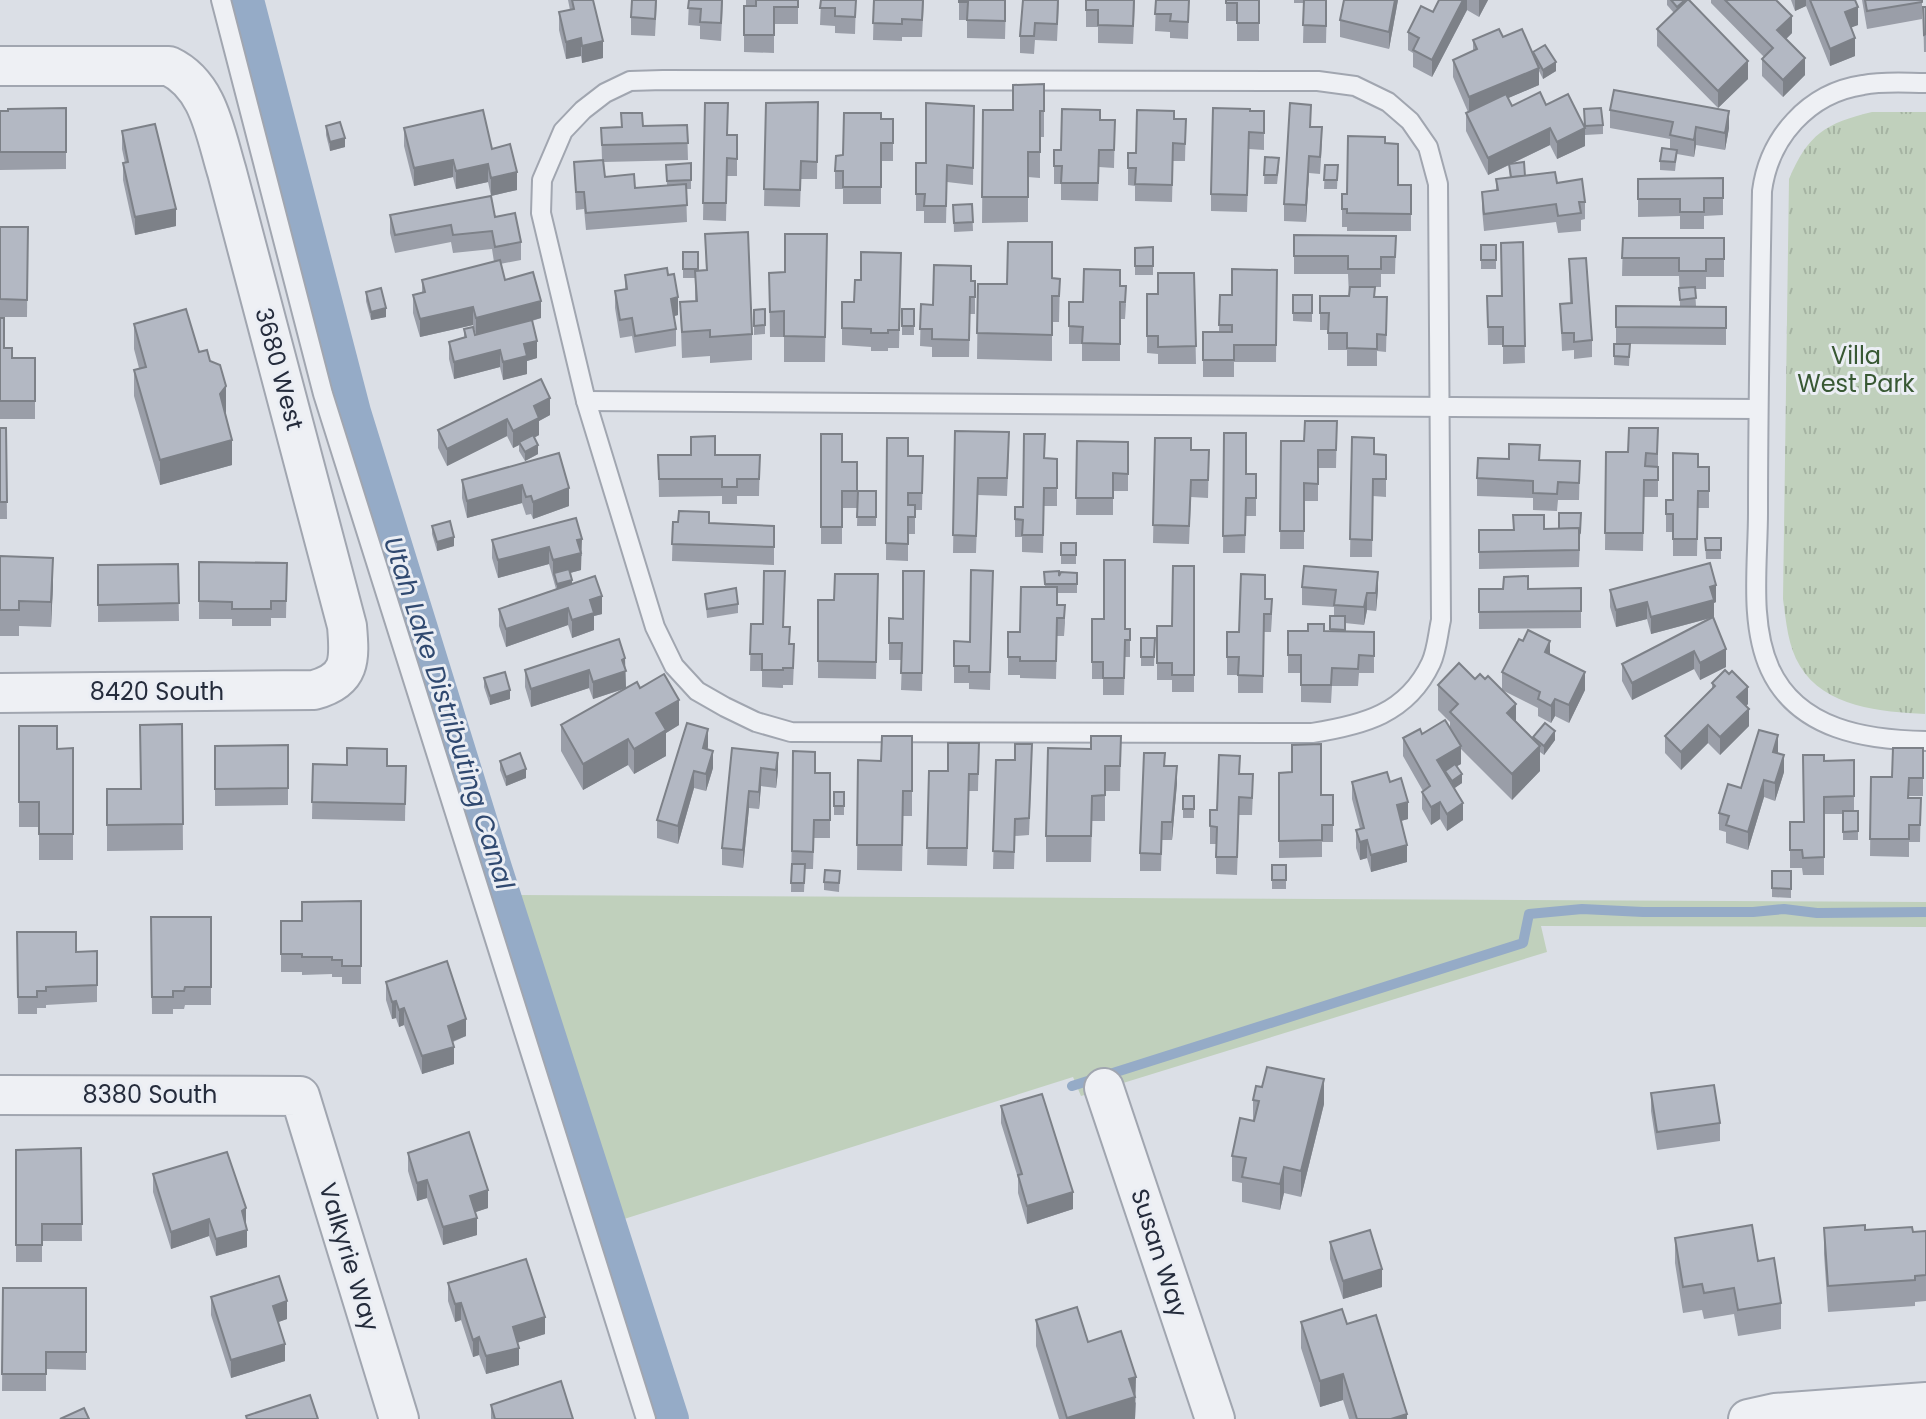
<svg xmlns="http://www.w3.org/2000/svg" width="1926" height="1419" font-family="Poppins,sans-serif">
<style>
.grass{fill:#c0d0bc}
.park{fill:url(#park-tufts)}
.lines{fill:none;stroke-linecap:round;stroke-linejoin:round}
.stream{stroke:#95abc7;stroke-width:10}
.canal{stroke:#95abc7;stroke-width:34}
.service-casing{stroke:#a1a6b0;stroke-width:22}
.minor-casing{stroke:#a1a6b0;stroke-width:42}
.service{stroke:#eef0f4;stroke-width:18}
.minor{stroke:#eef0f4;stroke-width:38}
.wall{fill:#9a9ea8}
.shaded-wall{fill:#7d8188}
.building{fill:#b3b8c3;stroke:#7d8188;stroke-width:2}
.labels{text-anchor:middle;stroke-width:6;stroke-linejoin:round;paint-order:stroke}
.park-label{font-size:24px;fill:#385833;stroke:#ebeef4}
.street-label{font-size:24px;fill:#252c3c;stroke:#ebeef4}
.water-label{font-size:26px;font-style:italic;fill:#304970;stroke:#ebeef4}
</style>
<defs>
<pattern id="park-tufts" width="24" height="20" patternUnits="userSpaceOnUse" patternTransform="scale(2)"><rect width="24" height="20" fill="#c0d0bc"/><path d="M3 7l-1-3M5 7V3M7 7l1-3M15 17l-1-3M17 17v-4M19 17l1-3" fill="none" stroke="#a5b3a2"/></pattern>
</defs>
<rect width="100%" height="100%" fill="#dbdfe6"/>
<polygon class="grass" points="519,895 1926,902 1926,927 1541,926 1547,952 1081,1096 1073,1077 621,1220"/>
<path class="park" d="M1872,112h54l-1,602c-43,-2 -101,-7 -125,-48 -12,-19 -14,-45 -17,-67l6,-420c19,-45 37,-56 83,-67z"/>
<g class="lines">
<polyline class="stream" points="1072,1086 1523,943 1529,914 1582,909 1643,912 1753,912 1784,909 1817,913 1926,912"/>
<polyline class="canal" points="247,0 354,412 495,868 672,1419"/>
<defs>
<g id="service">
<polyline points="221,0 323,394 646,1419"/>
<path d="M663,80l655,1 37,5 33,16 22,19 18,26 10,37 3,436c-3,13 -4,30 -10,43 -24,51 -68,62 -119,70l-521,-1 -35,-10 -31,-15 -28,-16 -23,-25 -19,-39 -69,-226 -45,-188 1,-33 21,-49 20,-21 22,-17 25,-12z"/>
<path d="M1926,83c-20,0 -43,-2 -63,2 -55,8 -94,53 -101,106 -2,107 -4,214 -4,322 0,49 -9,110 12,156 28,61 97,71 156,72"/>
<polyline points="586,401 1758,409"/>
</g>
<g id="minor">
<path d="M0,66h169c40,19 46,67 58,106l120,454c3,34 4,54 -33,64l-314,3"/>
<polyline points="1104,1088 1215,1419"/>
<polyline points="0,1095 300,1096 399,1419"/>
<polyline points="1748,1419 1775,1413 1926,1402"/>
</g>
</defs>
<use href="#service" class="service-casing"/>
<use href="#minor" class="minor-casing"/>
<use href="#service" class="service"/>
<use href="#minor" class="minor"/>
</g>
<g class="wall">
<polygon points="568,0 593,0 603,58 582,63 581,56 566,59 559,30 559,12 570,10"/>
<polygon points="657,0 655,36 631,35 631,17"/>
<polygon points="689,0 723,0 721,41 700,39 700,26 688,25"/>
<polygon points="746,0 798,0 798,24 774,24 774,53 744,52 744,6 746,6"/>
<polygon points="821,0 856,0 855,34 835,33 835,26 820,25"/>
<polygon points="874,0 924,0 922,37 902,37 902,41 873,40"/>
<polygon points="959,0 1006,0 1005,39 967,38 967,20 959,20"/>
<polygon points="1059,0 1057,41 1035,40 1034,54 1020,53 1020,36"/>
<polygon points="1086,0 1135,0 1133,44 1098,43 1098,27 1086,27"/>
<polygon points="1156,0 1189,0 1188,39 1170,38 1170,32 1155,31"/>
<polygon points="1226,0 1259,0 1259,41 1237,41 1237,21 1226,21"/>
<polygon points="1294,0 1327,0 1326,43 1303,43 1304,3 1294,3"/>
<polygon points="1398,0 1389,49 1340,37 1340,20"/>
<polygon points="1439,0 1488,0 1479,17 1467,10 1432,77 1413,67 1413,53 1408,50 1408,32 1433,12"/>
<polygon points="1667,0 1689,0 1748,79 1718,108 1657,46 1657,29 1674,13 1667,5"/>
<polygon points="1711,0 1776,0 1792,33 1786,39 1805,75 1783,97 1762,76 1762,59 1764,57 1711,3"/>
<polygon points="1791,0 1855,0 1858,25 1851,27 1855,56 1830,66 1806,6 1795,11"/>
<polygon points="1862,0 1922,0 1922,19 1867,29"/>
<polygon points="1923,7 1926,7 1926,52 1924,52"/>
<polygon points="1473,40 1533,54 1533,52 1556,71 1543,79 1539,71 1539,85 1508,98 1512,106 1546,105 1585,128 1584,109 1603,125 1603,134 1585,135 1585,130 1585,146 1557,159 1550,145 1511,164 1525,176 1557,183 1585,202 1585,219 1581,220 1581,231 1558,233 1556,222 1484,231 1482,209 1482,192 1496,190 1496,179 1510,178 1509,165 1488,175 1466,131 1466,113 1468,112 1453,77 1453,60 1473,51"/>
<polygon points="1044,84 1044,137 1040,137 1040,178 1028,177 1028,222 982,223 983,110 1013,110"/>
<polygon points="818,102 817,179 801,179 800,207 764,206 766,103"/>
<polygon points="705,103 728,135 737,135 737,176 727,176 726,221 703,220"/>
<polygon points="974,106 973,185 947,182 946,223 924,223 924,211 916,211 916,163 926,163"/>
<polygon points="66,108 66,169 0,170 0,111"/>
<polygon points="1610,110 1729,128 1725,150 1696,145 1694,157 1677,154 1675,171 1660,170 1660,161 1670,149 1670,139 1610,128"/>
<polygon points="1250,111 1264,111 1264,150 1249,149 1247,212 1211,211 1211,194"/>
<polygon points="881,119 893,119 893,161 881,161 881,204 843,204 843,189 835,189 835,171 843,155"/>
<polygon points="1174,119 1186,119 1185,161 1173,161 1172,202 1135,201 1135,186 1128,185 1128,168 1136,153"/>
<polygon points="1100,120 1115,120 1114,168 1099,167 1098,201 1061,200 1061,184 1054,184 1054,150 1061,150"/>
<polygon points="687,125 688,160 604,162 605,177 635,188 667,185 666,165 691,163 691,189 686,189 687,222 586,230 584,209 576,210 574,162 602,160 601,128"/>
<polygon points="326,126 345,147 330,151 326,135"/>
<polygon points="1311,127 1322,144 1320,174 1309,173 1306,222 1284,221 1284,204"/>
<polygon points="404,128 492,149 517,190 491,196 488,182 456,189 453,177 414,186 404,146"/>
<polygon points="122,131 176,226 135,235 123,180 123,163 125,163 122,149"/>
<polygon points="1385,143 1398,185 1411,185 1411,231 1347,231 1347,227 1342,227 1342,194 1347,194"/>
<polygon points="1265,157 1279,167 1277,184 1264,184"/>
<polygon points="1325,165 1338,165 1337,189 1324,189"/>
<polygon points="1723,178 1723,215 1704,216 1704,229 1680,229 1680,216 1638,217 1638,179"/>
<polygon points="972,204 973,231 954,232 953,205"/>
<polygon points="390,215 495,217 521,242 521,260 500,264 505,280 541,318 532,321 537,358 527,361 527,374 503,380 500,367 454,379 449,359 449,342 464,337 464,329 475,335 476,335 473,325 420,337 413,313 413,295 422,293 422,280 494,262 492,249 453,253 451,242 395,253 390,233"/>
<polygon points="0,227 28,227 27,317 0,317"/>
<polygon points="705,234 752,334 752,360 710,363 710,356 682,358 680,302 695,301 695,278 683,278 683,252 698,252 698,271 706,270"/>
<polygon points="827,234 825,362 784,362 784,337 770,337 769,273 785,272"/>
<polygon points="1294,235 1396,236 1395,274 1381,274 1381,287 1351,287 1375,297 1387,315 1386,352 1377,351 1377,366 1347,366 1347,350 1328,350 1328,330 1320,330 1320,296 1349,296 1348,274 1294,274"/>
<polygon points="1623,238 1724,238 1724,277 1706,277 1706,289 1695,289 1696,306 1726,307 1726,345 1630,344 1629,366 1614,365 1614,344 1616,344 1616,306 1680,306 1679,276 1622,276"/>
<polygon points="1523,242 1525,363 1503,364 1503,345 1488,345 1487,296 1502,296"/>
<rect x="1481" y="245" width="15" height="24"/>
<polygon points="1153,247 1153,275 1135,275 1135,248"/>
<polygon points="901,253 899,348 888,348 888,351 871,351 871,347 842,345 842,302 854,302 861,280"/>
<polygon points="1569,259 1592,340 1592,357 1574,359 1574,350 1562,351 1560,304 1570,303"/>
<polygon points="1277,270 1276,362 1234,362 1234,377 1203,377 1203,332 1219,332 1220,295 1232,295"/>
<polygon points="1194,273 1196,364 1158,364 1158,354 1147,353 1147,294 1158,294"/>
<polygon points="625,275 678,315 674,316 676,329 676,346 635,353 632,336 620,338 615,308 615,291 625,289"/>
<polygon points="1052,278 1060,279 1059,322 1052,322 1052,361 977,359 978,284 1007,284"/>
<polygon points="971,281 975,299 975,314 970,314 969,357 932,357 932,347 920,346 921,304 933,305"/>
<polygon points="1120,286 1126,304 1125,319 1120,319 1120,361 1082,361 1082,344 1069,344 1069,326 1083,302"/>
<polygon points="366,292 386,317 371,320 366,301"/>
<polygon points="1293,295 1312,295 1312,322 1293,321"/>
<polygon points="765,309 765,334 754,335 754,310"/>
<rect x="902" y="309" width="12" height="26"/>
<polygon points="0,318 4,348 12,358 35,358 35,419 0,419"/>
<polygon points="134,324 199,352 226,412 225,413 232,465 160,485 134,396 134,370 139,368 134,349"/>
<polygon points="541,379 550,415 539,421 539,435 534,438 538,454 525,461 519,451 519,445 513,448 507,436 447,466 438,448 438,430"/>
<polygon points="1337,421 1336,468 1318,468 1318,501 1304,501 1304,549 1280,549 1281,441 1304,441"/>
<polygon points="0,428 6,428 7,519 0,519"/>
<polygon points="1658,428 1658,497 1644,497 1643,551 1605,550 1606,452 1628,452"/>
<polygon points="955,431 1009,449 1007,496 978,495 976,553 953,553"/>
<polygon points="1224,433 1246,474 1256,474 1256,516 1246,516 1245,553 1223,553"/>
<polygon points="821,434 842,462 857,462 857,508 842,508 842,544 821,544"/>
<polygon points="1352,437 1374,454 1386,455 1386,497 1373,496 1372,557 1350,557"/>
<polygon points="887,438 908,456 923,456 922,510 915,510 915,534 908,534 908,561 886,560"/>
<polygon points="1155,438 1191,450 1209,450 1208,498 1191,497 1189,544 1153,543"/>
<polygon points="1077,441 1128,442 1128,491 1113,491 1113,515 1076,515"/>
<polygon points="559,453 569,506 533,519 531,514 526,515 522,503 467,518 462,498 462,480"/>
<polygon points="658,455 760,455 759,496 737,496 737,504 722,504 722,496 659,497"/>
<polygon points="1045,458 1057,459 1057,506 1044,506 1043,553 1022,552 1022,537 1015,537 1015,507 1023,507"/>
<polygon points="1540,460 1580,461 1579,500 1558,500 1557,511 1533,510 1533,498 1477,496 1477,478"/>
<polygon points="1698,467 1709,467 1709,508 1698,508 1697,556 1673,556 1673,532 1666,532 1666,500 1673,500"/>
<polygon points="858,491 876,491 876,526 857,526"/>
<polygon points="1581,513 1579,567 1479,569 1479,530 1559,529"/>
<polygon points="576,518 582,556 581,556 581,570 570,573 572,584 602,614 594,616 594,630 572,638 568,625 506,647 499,626 499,609 556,589 549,564 498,578 492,558 492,540"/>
<polygon points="673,522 774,526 774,565 672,561"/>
<polygon points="432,526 454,546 437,551 432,534"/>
<polygon points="1705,538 1721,538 1721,559 1706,559"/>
<rect x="1061" y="543" width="15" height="21"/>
<polygon points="0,556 53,584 51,627 19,626 19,636 0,636"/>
<polygon points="199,562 287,563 286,618 271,618 271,626 232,626 232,619 199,619"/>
<polygon points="178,564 179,621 98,622 98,565"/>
<polygon points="1194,566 1194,692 1172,692 1172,680 1157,680 1157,626 1172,626"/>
<polygon points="924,571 922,691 901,690 902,660 889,660 889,618 903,619"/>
<polygon points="993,571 990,690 969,689 969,683 954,683 954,641 970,642"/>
<polygon points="1044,572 1059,576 1077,573 1077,593 1057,593 1057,605 1065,605 1065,623 1064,636 1057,636 1056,679 1020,678 1020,675 1008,675 1008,632 1020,632 1045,587"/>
<polygon points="878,574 876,679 818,678 818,600 834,600"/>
<polygon points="1302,587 1378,590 1376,611 1367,610 1364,625 1345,623 1345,631 1374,632 1374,673 1359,673 1358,686 1332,686 1331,703 1301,702 1301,673 1288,673 1288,631 1330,631 1334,616 1334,607 1302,605"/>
<polygon points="1581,588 1581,628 1479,629 1479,589"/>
<polygon points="1610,590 1716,602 1714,603 1714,617 1713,617 1726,667 1700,680 1694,669 1632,700 1622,681 1622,664 1711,618 1651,634 1647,619 1616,627 1610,607"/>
<polygon points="705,594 738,604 738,613 707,618"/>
<polygon points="1265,599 1272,599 1272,617 1271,632 1264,632 1263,693 1238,693 1238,675 1227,675 1227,632 1239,632"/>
<polygon points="1092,619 1125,629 1130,629 1130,657 1125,657 1124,695 1103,695 1103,679 1092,679"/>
<polygon points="751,624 784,627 794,661 793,685 783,685 783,688 762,687 762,671 750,671"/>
<polygon points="1141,638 1155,638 1154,666 1141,666"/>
<polygon points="1550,655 1585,690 1569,723 1555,716 1551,723 1538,716 1538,708 1502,690 1502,672"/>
<polygon points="625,668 626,688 640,688 679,725 666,733 666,756 634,774 628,765 583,790 561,751 561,725 624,689 593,699 589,688 531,707 525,687 525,670"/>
<polygon points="484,678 510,699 490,705 484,687"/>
<polygon points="1712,683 1748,704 1746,706 1749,726 1720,755 1708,743 1681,770 1665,753 1665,736 1712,690"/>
<polygon points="1438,685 1516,721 1533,739 1555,740 1544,755 1540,752 1540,771 1512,800 1461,749 1461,764 1456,766 1462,783 1454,788 1463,820 1447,831 1440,819 1431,825 1422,809 1422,792 1423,791 1403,756 1403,738 1450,728 1450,722 1438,710"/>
<polygon points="182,724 183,850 107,851 107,789 140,789"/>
<polygon points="19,726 57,749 73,748 73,860 39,860 39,827 19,827"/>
<polygon points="912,736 912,816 903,816 902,871 857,870 858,760 881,761"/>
<polygon points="1121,736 1120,791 1105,791 1105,821 1092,821 1091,862 1046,862 1046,836 1091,749"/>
<polygon points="979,743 978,791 969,791 967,866 927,865 929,771 948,771"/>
<polygon points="288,745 288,805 215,806 215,746"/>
<polygon points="708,747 708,749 713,768 706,791 694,788 678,844 657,838 657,820"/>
<polygon points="732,748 778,771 776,788 761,786 759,809 749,808 743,868 722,865 722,848"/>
<polygon points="1923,748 1923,796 1909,796 1908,798 1921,798 1920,842 1909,842 1909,857 1870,856 1871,777 1892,777"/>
<polygon points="793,751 815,773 830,773 830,838 814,838 813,869 805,869 804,892 791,892"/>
<polygon points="1778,753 1784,772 1775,801 1764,797 1748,850 1726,843 1726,832 1719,830 1719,813 1741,788"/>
<polygon points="996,760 1032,761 1029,835 1015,836 1014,869 993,869"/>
<polygon points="1854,760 1854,811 1858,811 1858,840 1843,840 1843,814 1824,814 1824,875 1803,875 1802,868 1790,868 1790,822 1803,822 1824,761"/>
<polygon points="500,761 526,778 506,786 500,770"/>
<polygon points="313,764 406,766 405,821 312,819"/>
<polygon points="1165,766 1177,783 1172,840 1162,840 1161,871 1140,871 1140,853"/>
<polygon points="1279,773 1321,795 1333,795 1333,842 1322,842 1322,857 1279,858"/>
<polygon points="1240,774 1253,792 1252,815 1239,815 1237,875 1216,874 1216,844 1210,844 1210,810 1217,810"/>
<polygon points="1352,782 1390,782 1408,819 1401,821 1407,862 1371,872 1367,858 1360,860 1356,848 1356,830 1360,829 1352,799"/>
<rect x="834" y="792" width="10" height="23"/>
<rect x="1183" y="796" width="11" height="22"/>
<rect x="1272" y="865" width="14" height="24"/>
<polygon points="840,871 839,892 824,890 824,882"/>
<polygon points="1772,871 1791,871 1791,898 1772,897"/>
<polygon points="361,901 361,984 342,984 342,977 332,977 332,974 302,975 302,972 281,972 281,921 302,921"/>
<polygon points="151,917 211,917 211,1005 185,1005 184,1009 173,1009 173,1014 152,1014"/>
<polygon points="17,932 76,952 97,951 97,1002 46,1005 46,1008 37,1008 37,1014 18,1014"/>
<polygon points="386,982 466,1036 453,1042 454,1064 422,1074 404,1025 399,1027 396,1018 392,1019 386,1000"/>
<polygon points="1651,1093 1720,1123 1720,1141 1657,1150 1651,1111"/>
<polygon points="1253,1100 1324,1104 1301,1197 1284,1193 1280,1210 1242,1202 1242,1183 1232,1181 1232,1156 1253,1121"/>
<polygon points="1001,1106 1073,1209 1027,1224 1018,1193 1018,1178 1001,1123"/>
<polygon points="81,1148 82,1241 42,1241 42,1262 16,1262 16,1150"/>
<polygon points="408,1153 488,1208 475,1212 477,1235 443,1245 427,1198 417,1201 408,1171"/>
<polygon points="153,1174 246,1226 247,1247 216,1256 209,1236 171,1249 153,1192"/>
<polygon points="1824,1228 1913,1232 1926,1231 1926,1301 1915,1302 1915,1306 1828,1312 1824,1254"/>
<polygon points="1675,1238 1758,1261 1781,1303 1781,1329 1738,1336 1734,1314 1704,1319 1702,1310 1683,1313 1675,1263"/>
<polygon points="1330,1242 1382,1287 1343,1299 1330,1259"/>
<polygon points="448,1283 545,1334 517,1343 519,1365 486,1374 479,1355 473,1357 461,1320 455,1322 448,1301"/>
<polygon points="3,1288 86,1288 86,1370 46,1369 46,1391 2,1391"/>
<polygon points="211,1297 287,1319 278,1322 285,1361 231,1378 211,1315"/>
<polygon points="1036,1320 1088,1342 1136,1403 1135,1419 1059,1419 1036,1346"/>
<polygon points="1301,1322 1347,1324 1407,1419 1349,1419 1343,1400 1320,1407 1301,1348"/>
<polygon points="491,1405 573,1419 491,1419"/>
</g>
<g class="shaded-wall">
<polygon points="1395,0 1398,0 1389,49 1389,32"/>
<polygon points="1463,0 1467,0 1467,10 1432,77 1432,60"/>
<polygon points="1479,0 1488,0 1479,17"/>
<polygon points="1795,0 1806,0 1806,6 1795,11"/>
<polygon points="1858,7 1858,25 1845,30 1845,12"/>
<polygon points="1792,16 1792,33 1777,48 1777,30"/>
<polygon points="581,38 581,56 566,59 566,42"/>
<polygon points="1855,38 1855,56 1830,66 1830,49"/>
<polygon points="603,41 603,58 582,63 582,46"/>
<polygon points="1805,58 1805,75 1783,97 1783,80"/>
<polygon points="1748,61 1748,79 1718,108 1718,91"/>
<polygon points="1556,62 1556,71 1543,79 1543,70"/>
<polygon points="1539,68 1539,85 1469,115 1469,97"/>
<polygon points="1729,111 1729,128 1725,150 1725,133"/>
<polygon points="1696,127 1696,145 1694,157 1694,140"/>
<polygon points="1550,128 1550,145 1488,175 1488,158"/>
<polygon points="1585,128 1585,146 1557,159 1557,142"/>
<polygon points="345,138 345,147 330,151 330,142"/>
<polygon points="1309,156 1309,173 1306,222 1306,205"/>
<polygon points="453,160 453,177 414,186 414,168"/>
<polygon points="488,164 488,182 456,189 456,171"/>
<polygon points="517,172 517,190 491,196 491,178"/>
<polygon points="176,209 176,226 135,235 135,217"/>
<polygon points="678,297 678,315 671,317 671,299"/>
<polygon points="541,301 541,318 476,335 476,318"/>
<polygon points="473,307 473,325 420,337 420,319"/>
<polygon points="386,308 386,317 371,320 371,312"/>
<polygon points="537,341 537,358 527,361 527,374 503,380 503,362 524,344"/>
<polygon points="500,350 500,367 454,379 454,362"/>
<polygon points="226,386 226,412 220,420 220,394"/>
<polygon points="550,398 550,415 539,421 539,435 520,445 519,442 519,445 513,448 513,431 534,406"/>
<polygon points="507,419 507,436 447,466 447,449"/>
<polygon points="232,440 232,465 160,485 160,460"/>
<polygon points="538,445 538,454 525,461 525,452"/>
<polygon points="522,485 522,503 467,518 467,501"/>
<polygon points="569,488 569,506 533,519 533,502"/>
<polygon points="454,537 454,546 437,551 437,542"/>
<polygon points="582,539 581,570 555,577 554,573 553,577 553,560 577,540"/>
<polygon points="549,547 549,564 498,578 498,560"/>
<polygon points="53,558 53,584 51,627 51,602"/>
<polygon points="1378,572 1378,590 1376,611 1376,593"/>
<polygon points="572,580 572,589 557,593 557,584"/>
<polygon points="1716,585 1716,602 1714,603 1714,617 1651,634 1651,617 1710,587"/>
<polygon points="1367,593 1367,610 1364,625 1364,607"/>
<polygon points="602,596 602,614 594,616 594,630 572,638 572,620 590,600"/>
<polygon points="1647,602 1647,619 1616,627 1616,610"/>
<polygon points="568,608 568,625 506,647 506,629"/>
<polygon points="1550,641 1550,658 1545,652"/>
<polygon points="1726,649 1726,667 1700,680 1700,663"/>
<polygon points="1694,651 1694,669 1632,700 1632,683"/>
<polygon points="625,658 626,688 593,699 593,682"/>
<polygon points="589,670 589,688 531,707 531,689"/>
<polygon points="1585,672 1585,690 1569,723 1569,705"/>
<polygon points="1748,687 1748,704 1737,714 1737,697"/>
<polygon points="510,690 510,699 490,705 490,696"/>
<polygon points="1555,699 1555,716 1551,723 1551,706"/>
<polygon points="679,700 679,725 666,733 666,756 634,774 634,749 656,713"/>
<polygon points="1516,704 1516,730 1507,713"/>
<polygon points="1749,709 1749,726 1720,755 1720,737"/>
<polygon points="1708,725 1708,743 1681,770 1681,752"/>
<polygon points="708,729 708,747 703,765 703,748"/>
<polygon points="1555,731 1555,740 1544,755 1544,746"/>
<polygon points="1778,735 1778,753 1773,752"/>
<polygon points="628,739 628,765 583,790 583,764"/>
<polygon points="1461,746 1461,764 1437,778 1437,760"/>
<polygon points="1540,746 1540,771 1512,800 1512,774"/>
<polygon points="713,751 713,768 706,791 706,774"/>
<polygon points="778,753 778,771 776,788 776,770"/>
<polygon points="1784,755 1784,772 1775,801 1775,783"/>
<polygon points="1177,766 1177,783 1172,840 1172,822"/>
<polygon points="761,768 761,786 759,809 759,792"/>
<polygon points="526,769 526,778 506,786 506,777"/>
<polygon points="694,771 694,788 678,844 678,826"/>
<polygon points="1462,774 1462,783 1452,790 1452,781"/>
<polygon points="1764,780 1764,797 1748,850 1748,832"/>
<polygon points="749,791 749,808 743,868 743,850"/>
<polygon points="1408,802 1408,819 1397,822 1397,805"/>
<polygon points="1440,802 1440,819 1431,825 1431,807"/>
<polygon points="1463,803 1463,820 1447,831 1447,814"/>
<polygon points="1367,840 1367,858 1360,860 1360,842"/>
<polygon points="1407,845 1407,862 1371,872 1371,855"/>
<polygon points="396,1001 396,1018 392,1019 392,1002"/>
<polygon points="404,1008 404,1025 399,1027 399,1010"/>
<polygon points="466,1019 466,1036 448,1043 448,1026"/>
<polygon points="454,1047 454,1064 422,1074 422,1056"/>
<polygon points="1324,1079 1324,1104 1301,1197 1301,1171"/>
<polygon points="1284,1167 1284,1193 1280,1210 1280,1184"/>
<polygon points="427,1180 427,1198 417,1201 417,1183"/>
<polygon points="488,1190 488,1208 470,1214 470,1196"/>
<polygon points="1073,1192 1073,1209 1027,1224 1027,1206"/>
<polygon points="246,1208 246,1226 242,1211"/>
<polygon points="477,1218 477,1235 443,1245 443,1227"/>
<polygon points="209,1219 209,1236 171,1249 171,1232"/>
<polygon points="247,1230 247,1247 216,1256 216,1239"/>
<polygon points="1382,1269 1382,1287 1343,1299 1343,1281"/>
<polygon points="287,1301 287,1319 273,1324 273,1306"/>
<polygon points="461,1303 461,1320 455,1322 455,1304"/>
<polygon points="545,1317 545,1334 513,1344 513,1327"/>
<polygon points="479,1337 479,1355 473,1357 473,1340"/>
<polygon points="285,1344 285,1361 231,1378 231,1360"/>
<polygon points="519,1348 519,1365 486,1374 486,1356"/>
<polygon points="1343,1374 1343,1400 1320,1407 1320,1381"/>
<polygon points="1136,1377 1135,1419 1067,1419 1129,1379"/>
<polygon points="1407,1414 1407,1419 1391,1419"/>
</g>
<g class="building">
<polygon points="572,0 593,0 603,41 582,46 581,38 566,42 559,12 574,9"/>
<polygon points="632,0 656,0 655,19 631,17"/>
<polygon points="689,0 722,0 721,23 700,22 701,9 688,8"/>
<polygon points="756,0 798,0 798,7 774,7 774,35 744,35 744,6 756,6"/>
<polygon points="821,0 856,0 855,17 835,16 835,8 820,8"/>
<polygon points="874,0 923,0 922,20 902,19 902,24 873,23"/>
<polygon points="959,0 1005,0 1005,21 967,20 968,2 959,2"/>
<polygon points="1023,0 1058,0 1057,24 1035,23 1034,36 1020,36"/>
<polygon points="1086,0 1134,0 1133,26 1098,25 1098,10 1086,10"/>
<polygon points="1156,0 1189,0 1188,22 1170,21 1171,14 1155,14"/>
<polygon points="1226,0 1259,0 1259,23 1237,23 1237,3 1226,3"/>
<polygon points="1304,0 1326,0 1326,26 1303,25"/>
<polygon points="1344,0 1395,0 1389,32 1340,20"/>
<polygon points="1439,0 1463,0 1432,60 1413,50 1419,38 1408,32 1421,6 1433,12"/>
<polygon points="1671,0 1685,0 1677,7"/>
<polygon points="1687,0 1689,0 1748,61 1718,91 1657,29"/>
<polygon points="1725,0 1776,0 1792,16 1777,30 1805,58 1783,80 1762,59 1773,48"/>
<polygon points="1810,0 1855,0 1858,7 1845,12 1855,38 1830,49"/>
<polygon points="1865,0 1922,0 1922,2 1867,11"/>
<polygon points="1923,7 1926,7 1926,34 1924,35"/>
<polygon points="1499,29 1503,37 1522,29 1539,68 1469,97 1453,60 1477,49 1473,40"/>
<polygon points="1545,45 1556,62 1543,70 1533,52"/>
<polygon points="1044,84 1044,111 1040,111 1040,152 1028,152 1028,197 982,197 983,110 1013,110 1013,85"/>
<polygon points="1614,90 1729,111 1725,133 1696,127 1694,140 1670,135 1673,122 1610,110"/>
<polygon points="1540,92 1546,105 1568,94 1585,128 1557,142 1550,128 1488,158 1466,113 1506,94 1512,106"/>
<polygon points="818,102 817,162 801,161 800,190 764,189 766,103"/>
<polygon points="705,103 728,103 727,135 737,135 737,159 727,158 726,203 703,203"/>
<polygon points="926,103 974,106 973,168 947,165 946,206 924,206 925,194 916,194 916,163 926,163"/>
<polygon points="1290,103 1311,105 1310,127 1322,127 1320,157 1309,156 1306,205 1284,204"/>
<polygon points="66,108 66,152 0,152 0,111 8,111 8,109"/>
<polygon points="1213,108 1250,109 1250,111 1264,111 1264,133 1249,132 1247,195 1211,194"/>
<polygon points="1601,108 1603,125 1585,126 1584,109"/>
<polygon points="1062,109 1100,110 1100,120 1115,120 1114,150 1099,150 1098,183 1061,183 1062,166 1054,166 1054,150 1061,150"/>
<polygon points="483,110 492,149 510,144 517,172 491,178 488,164 456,171 453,160 414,168 404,128"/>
<polygon points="1137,110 1174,111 1174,119 1186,119 1185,144 1173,143 1172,185 1135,184 1136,168 1128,168 1128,153 1136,153"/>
<polygon points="621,113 642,113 643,126 687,125 688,143 602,145 601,128 622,127"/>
<polygon points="844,113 881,113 881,119 893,119 893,143 881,143 881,187 843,187 843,171 835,171 836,156 843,155"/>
<polygon points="340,122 345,138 330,142 326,126"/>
<polygon points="155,124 176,209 135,217 123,163 128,162 122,131"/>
<polygon points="1348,136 1385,137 1385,143 1398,144 1398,185 1411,185 1411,214 1347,213 1347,209 1342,209 1342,194 1347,194"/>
<polygon points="1662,148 1677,150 1675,162 1660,161"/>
<polygon points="1265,157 1279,158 1277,175 1264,175"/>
<polygon points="603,160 605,177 634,174 635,188 686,184 687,205 586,213 584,192 576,192 574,162"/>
<polygon points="1524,162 1525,176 1511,177 1509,164"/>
<polygon points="691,163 691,180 667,181 666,165"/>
<polygon points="1325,165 1338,165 1337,180 1324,180"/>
<polygon points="1555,172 1557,183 1582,179 1585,202 1579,202 1581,213 1558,216 1556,204 1484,214 1482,192 1498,190 1496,179"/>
<polygon points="1723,178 1723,198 1704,198 1704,212 1680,212 1680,199 1638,199 1638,179"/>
<polygon points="491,196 495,217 515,213 521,242 495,247 492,231 453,235 451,225 395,235 390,215"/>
<polygon points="972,204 973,222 954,223 953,205"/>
<polygon points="0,227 28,227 27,300 0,299"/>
<polygon points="748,232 752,334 710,337 710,330 682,332 680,302 697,301 695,271 707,270 705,234"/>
<polygon points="785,234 827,234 825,337 784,336 784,311 770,312 769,273 785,272"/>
<polygon points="1294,235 1396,236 1395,257 1381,257 1381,269 1348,269 1348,256 1294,256"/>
<polygon points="1623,238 1724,238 1724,259 1706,259 1706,271 1679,271 1679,258 1622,258"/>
<polygon points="1008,242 1052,242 1052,278 1060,279 1059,296 1052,296 1052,335 977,333 978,284 1007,284"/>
<polygon points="1523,242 1525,346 1503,346 1503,327 1488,327 1487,296 1502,296 1501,243"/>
<rect x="1481" y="245" width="15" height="15"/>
<polygon points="1153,247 1153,266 1135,266 1135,248"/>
<rect x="683" y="252" width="15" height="17"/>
<polygon points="861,252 901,253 899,330 888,330 888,333 871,333 871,329 842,328 842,302 854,302 855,280 861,280"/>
<polygon points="1586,258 1592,340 1574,342 1574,333 1562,333 1560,304 1572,303 1569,259"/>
<polygon points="500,260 505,280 533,272 541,301 476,318 473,307 420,319 413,295 425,292 422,280"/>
<polygon points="934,265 971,266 971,281 975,281 975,297 970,297 969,340 932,339 932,329 920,329 921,304 933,305"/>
<polygon points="667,268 668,275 674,274 678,297 671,299 676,329 635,336 632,318 620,320 615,291 627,289 625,275"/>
<polygon points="1084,269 1120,270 1120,286 1126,286 1125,302 1120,302 1120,344 1082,343 1083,327 1069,326 1069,302 1083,302"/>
<polygon points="1232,269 1277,270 1276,345 1234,345 1234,360 1203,360 1203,332 1232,332 1232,325 1219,325 1220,295 1232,295"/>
<polygon points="1158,273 1194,273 1196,346 1158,347 1158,336 1147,336 1147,294 1158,294"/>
<polygon points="1350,287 1375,287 1374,297 1387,297 1386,335 1377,334 1377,349 1347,348 1347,333 1328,333 1329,313 1320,313 1320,296 1349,296"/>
<polygon points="1695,287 1696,298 1680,300 1679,288"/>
<polygon points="381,288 386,308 371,312 366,292"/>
<rect x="1293" y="295" width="19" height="18"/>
<polygon points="1616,306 1726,307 1726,328 1616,327"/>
<polygon points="186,309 199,352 207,350 210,361 220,365 226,386 220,394 232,440 160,460 134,370 146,367 134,324"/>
<polygon points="765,309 765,325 754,326 754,310"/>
<rect x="902" y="309" width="12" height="17"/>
<polygon points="0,318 4,318 4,348 12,348 12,358 35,358 35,401 0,401"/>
<polygon points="532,320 537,341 524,344 527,356 503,362 500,350 454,362 449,342 466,337 464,329 473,327 475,335"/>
<polygon points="1614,344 1630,344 1629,357 1614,356"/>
<polygon points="541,379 550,398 534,406 539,418 513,431 507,419 447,449 438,430"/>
<polygon points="1305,421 1337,421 1336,450 1318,450 1318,484 1304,483 1304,531 1280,531 1281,441 1304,441"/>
<polygon points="0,428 6,428 7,502 0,502"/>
<polygon points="1629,428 1658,428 1657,454 1646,453 1645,466 1658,467 1658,480 1644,480 1643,533 1605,533 1606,452 1628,452"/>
<polygon points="955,431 1009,432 1007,478 978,478 976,536 953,535"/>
<polygon points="1224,433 1246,433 1246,474 1256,474 1256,498 1246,498 1245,535 1223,536"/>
<polygon points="821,434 842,434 842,462 857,462 857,491 842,491 842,527 821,527"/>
<polygon points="1024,434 1045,434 1044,458 1057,459 1057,488 1044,488 1043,535 1022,535 1023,520 1015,519 1015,507 1023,507"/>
<polygon points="533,435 538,445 525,452 519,442"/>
<polygon points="715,436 715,455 760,455 759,479 737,479 737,487 722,487 722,479 659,479 658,455 691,455 691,437"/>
<polygon points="1352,437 1374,438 1374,454 1386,455 1386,479 1373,479 1372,540 1350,539"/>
<polygon points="887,438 908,438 908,456 923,456 922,493 908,493 908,505 915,505 915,517 908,517 908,544 886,543"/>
<polygon points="1155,438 1191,438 1191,450 1209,450 1208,480 1191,480 1189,526 1153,525"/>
<polygon points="1077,441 1128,442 1128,474 1113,473 1113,498 1076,498"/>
<polygon points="1509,444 1540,445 1539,460 1580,461 1579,483 1558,482 1557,494 1533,493 1533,481 1477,478 1478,458 1509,459"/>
<polygon points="559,453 569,488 533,502 531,496 526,497 522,485 467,501 462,480"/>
<polygon points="1673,453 1698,454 1698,467 1709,467 1709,491 1698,491 1697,539 1673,539 1673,514 1666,514 1666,500 1673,500"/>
<polygon points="858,491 876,491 876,517 857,517"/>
<polygon points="679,511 709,512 709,523 774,526 774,547 672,544 673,522 678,522"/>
<polygon points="1559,513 1581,513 1580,532 1579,531 1579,528 1559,529"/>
<polygon points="1513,515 1544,515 1544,529 1579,528 1579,550 1479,552 1479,530 1514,530"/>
<polygon points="576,518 582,539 577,540 581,553 553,560 549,547 498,560 492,540"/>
<polygon points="450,521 454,537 437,542 432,526"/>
<polygon points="1705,538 1721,538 1721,550 1706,550"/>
<rect x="1061" y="543" width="15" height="12"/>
<polygon points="0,556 53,558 51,602 19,601 19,610 0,610"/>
<polygon points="1104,560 1125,560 1125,629 1130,629 1130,640 1125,640 1124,678 1103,678 1103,662 1092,662 1092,619 1104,619"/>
<polygon points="199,562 287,563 286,601 271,601 271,609 232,609 232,602 199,601"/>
<polygon points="1710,563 1716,585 1710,587 1714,600 1651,617 1647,602 1616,610 1610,590"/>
<polygon points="178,564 179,603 98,605 98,565"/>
<polygon points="1173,566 1194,566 1194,675 1172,675 1172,663 1157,663 1157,626 1172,626"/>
<polygon points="1304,566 1378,572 1376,593 1367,593 1364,607 1334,605 1336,590 1302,587"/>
<polygon points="569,569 572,580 557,584 554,573"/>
<polygon points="971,570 993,571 990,672 969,672 969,666 954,666 954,641 970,642"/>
<polygon points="764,571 785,571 783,627 790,627 789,644 794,644 793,668 783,668 783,670 762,670 762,654 750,654 751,624 763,624"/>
<polygon points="903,571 924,571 922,673 901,673 902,643 889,643 889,618 903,619"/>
<polygon points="1059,571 1059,576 1061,572 1077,573 1077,584 1045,584 1044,572"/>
<polygon points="835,574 878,574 876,662 818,661 818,600 834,600"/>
<polygon points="1241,574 1265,575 1265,599 1272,599 1271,614 1264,614 1263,676 1238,675 1239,657 1227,657 1227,632 1239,632"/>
<polygon points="595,576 602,596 590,600 594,613 572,620 568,608 506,629 499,609"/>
<polygon points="1528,576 1528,589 1581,588 1581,611 1479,612 1479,589 1503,589 1504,577"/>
<polygon points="1021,587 1057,587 1057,605 1065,605 1064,618 1057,618 1056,661 1020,661 1020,657 1008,657 1008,632 1020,632"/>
<polygon points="736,588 738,604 707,609 705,594"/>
<polygon points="1330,616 1345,616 1345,630 1330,629"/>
<polygon points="1713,617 1726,649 1700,663 1694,651 1632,683 1622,664"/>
<polygon points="1308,624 1324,624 1324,631 1374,632 1374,656 1359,655 1358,669 1332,668 1331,685 1301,685 1301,655 1288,655 1288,631 1308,631"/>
<polygon points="1528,630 1550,641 1545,652 1585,672 1569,705 1555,699 1551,706 1538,699 1540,692 1502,672 1519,639 1523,641"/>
<polygon points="1141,638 1155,638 1154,657 1141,657"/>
<polygon points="619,639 625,658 622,660 626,671 593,682 589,670 531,689 525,670"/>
<polygon points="1459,663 1475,679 1480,674 1485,679 1488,676 1516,704 1507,713 1540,746 1512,774 1450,712 1458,704 1438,685"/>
<polygon points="1725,670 1729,674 1732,671 1748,687 1737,697 1749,709 1720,737 1708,725 1681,752 1665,736 1715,686 1712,683"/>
<polygon points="505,672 510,690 490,696 484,678"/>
<polygon points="664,674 679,700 656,713 666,730 634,749 628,739 583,764 561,725 637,682 640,688"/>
<polygon points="1445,720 1461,746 1437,760 1463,803 1447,814 1440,802 1431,807 1422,792 1430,786 1403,738 1420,729 1422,734"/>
<polygon points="687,723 708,729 703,748 713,751 706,774 694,771 678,826 657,820"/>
<polygon points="1545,723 1555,731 1544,746 1533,737"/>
<polygon points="182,724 183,824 107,825 107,789 141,789 140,725"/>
<polygon points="19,726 57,726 57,749 73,748 73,834 39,834 39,802 19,802"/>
<polygon points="1759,730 1778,735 1773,752 1784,755 1775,783 1764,780 1748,832 1726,825 1729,816 1719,813 1728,784 1741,788"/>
<polygon points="882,736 912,736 912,791 903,791 902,845 857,845 858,760 881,761"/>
<polygon points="1091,736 1121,736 1120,766 1105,766 1105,795 1092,796 1091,836 1046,836 1048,748 1091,749"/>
<polygon points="948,743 979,743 978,774 969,774 967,848 927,848 929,771 948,771"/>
<polygon points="1015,744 1032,744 1029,818 1015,819 1014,852 993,851 996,760 1015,760"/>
<polygon points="1321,744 1321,795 1333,795 1333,825 1322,825 1322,840 1279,841 1279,773 1292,772 1292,745"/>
<polygon points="288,745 288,788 215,789 215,746"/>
<polygon points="347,748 387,749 387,766 406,766 405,804 312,802 313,764 347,765"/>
<polygon points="732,748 778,753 776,770 761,768 759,792 749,791 743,850 722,848"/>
<polygon points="1893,748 1923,748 1923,778 1909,778 1908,798 1921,798 1920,825 1909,825 1909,839 1870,839 1871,777 1892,777"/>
<polygon points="793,751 815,752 815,773 830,773 830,820 814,820 813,852 792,851"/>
<polygon points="520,753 526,769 506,777 500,761"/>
<polygon points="1144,753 1165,753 1164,766 1177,766 1172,822 1162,822 1161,854 1140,853"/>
<polygon points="1219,755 1240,756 1239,774 1253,774 1252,798 1239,797 1237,857 1216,857 1217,827 1210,826 1210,810 1217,810"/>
<polygon points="1803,755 1824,755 1824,761 1854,760 1854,796 1824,797 1824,857 1803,858 1802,850 1790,850 1790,822 1804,822"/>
<polygon points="1455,764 1462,774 1452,781 1445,771"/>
<polygon points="1387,772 1390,782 1401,778 1408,802 1397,805 1407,845 1371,855 1367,840 1360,842 1356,830 1364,828 1352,782"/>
<rect x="834" y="792" width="10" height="14"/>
<rect x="1183" y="796" width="11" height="13"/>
<polygon points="1843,811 1858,811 1858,831 1843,832"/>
<polygon points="792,864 805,864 804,883 791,883"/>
<rect x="1272" y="865" width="14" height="15"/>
<polygon points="825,870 840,871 839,883 824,882"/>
<polygon points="1772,871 1791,871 1791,889 1772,888"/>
<polygon points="361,901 361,966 342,966 342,960 332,960 332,957 302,957 302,954 281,954 281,921 302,921 302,902"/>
<polygon points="151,917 211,917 211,987 185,987 184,991 173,991 173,997 152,997"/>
<polygon points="17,932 76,932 76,952 97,951 97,985 46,987 46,991 37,991 37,997 18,997"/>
<polygon points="447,961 466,1019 448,1026 454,1047 422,1056 404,1008 399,1010 396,1001 392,1002 386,982"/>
<polygon points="1267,1067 1324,1079 1301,1171 1284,1167 1280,1184 1242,1177 1246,1158 1232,1156 1240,1118 1254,1121 1259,1101 1253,1100 1256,1086 1262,1087"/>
<polygon points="1714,1085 1720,1123 1657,1132 1651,1093"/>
<polygon points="1042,1094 1073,1192 1027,1206 1018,1175 1022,1174 1001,1106"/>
<polygon points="469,1132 488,1190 470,1196 477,1218 443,1227 427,1180 417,1183 408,1153"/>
<polygon points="81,1148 82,1224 42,1224 42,1245 16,1245 16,1150"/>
<polygon points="227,1152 246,1208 242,1211 247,1230 216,1239 209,1219 171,1232 153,1174"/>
<polygon points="1752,1225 1758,1261 1774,1258 1781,1303 1738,1310 1734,1288 1704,1293 1702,1284 1683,1287 1675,1238"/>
<polygon points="1865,1225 1865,1230 1912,1227 1913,1232 1926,1231 1926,1275 1915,1276 1915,1280 1828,1286 1824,1228"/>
<polygon points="1370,1230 1382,1269 1343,1281 1330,1242"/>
<polygon points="526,1259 545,1317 513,1327 519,1348 486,1356 479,1337 473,1340 461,1303 455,1304 448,1283"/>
<polygon points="279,1276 287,1301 273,1306 285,1344 231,1360 211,1297"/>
<polygon points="3,1288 86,1288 86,1352 46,1352 46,1374 2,1374"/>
<polygon points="1077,1307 1088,1342 1121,1331 1136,1377 1129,1379 1135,1397 1067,1418 1036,1320"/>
<polygon points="1342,1309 1347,1324 1376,1315 1407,1414 1391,1419 1357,1419 1343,1374 1320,1381 1301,1322"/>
<polygon points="561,1381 573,1419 495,1419 491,1405"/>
<polygon points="310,1395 318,1419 247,1419 246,1416"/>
<polygon points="84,1408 89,1419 60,1419"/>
</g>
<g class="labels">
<g class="park-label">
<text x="1856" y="364">Villa<tspan x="1856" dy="28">West Park</tspan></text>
</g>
<g class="street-label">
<text transform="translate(279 369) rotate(75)" y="8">3680 West</text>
<text x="157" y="700">8420 South</text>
<text x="150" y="1103">8380 South</text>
<text transform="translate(1159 1253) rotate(72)" y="8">Susan Way</text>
<text transform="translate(349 1257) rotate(73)" y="8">Valkyrie Way</text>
</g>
<g class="water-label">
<text transform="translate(449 713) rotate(72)" y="9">Utah Lake Distributing Canal</text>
</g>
</g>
</svg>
